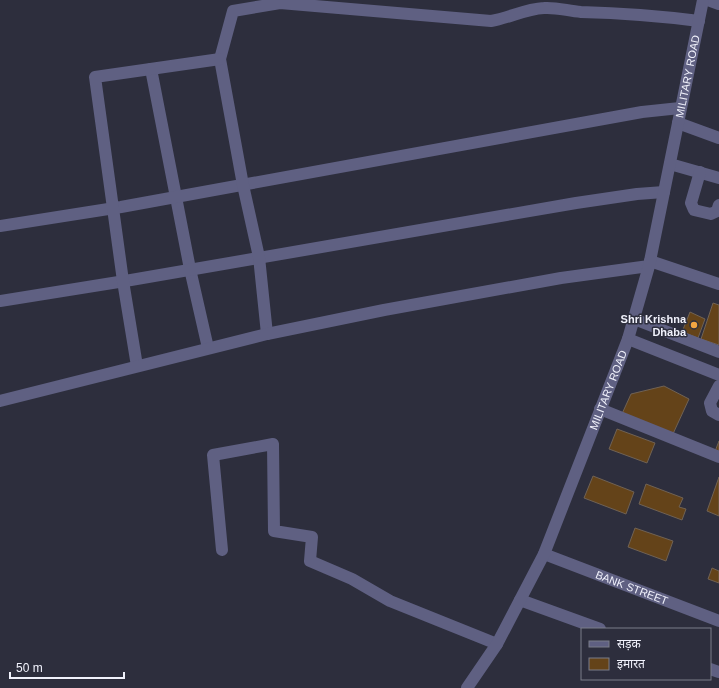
<svg xmlns="http://www.w3.org/2000/svg" width="719" height="688" font-family="Arial,'Noto Sans Devanagari',sans-serif">
<style>
.building{fill:#644319;stroke:#706254}
.lines{fill:none;stroke-linecap:round;stroke-linejoin:round}
.minor{stroke:#5f6082;stroke-width:12}
.poi-dot{fill:#f2a542;stroke:#2d2e3d;stroke-width:1.5}
.labels{text-anchor:middle;stroke-width:3;stroke-linejoin:round;paint-order:stroke}
.street-label{font-size:11px;fill:#f1f2fc;stroke:#2d2e3d}
.poi-label{font-size:11px;font-weight:bold;fill:#f1f2fc;stroke:#2d2e3d;text-anchor:end}
</style>
<rect width="100%" height="100%" fill="#2d2e3d"/>
<g class="building">
<polygon points="713,303 719,305 719,345 701,339"/>
<polygon points="690,312 705,319 698,338 682,332"/>
<polygon points="664,386 689,399 672,436 621,416 631,394"/>
<polygon points="617,429 655,443 647,463 609,449"/>
<polygon points="719,441 719,456 714,454"/>
<polygon points="593,476 634,492 626,514 584,498"/>
<polygon points="719,477 719,516 707,511"/>
<polygon points="646,484 683,498 679,507 686,509 682,520 639,504"/>
<polygon points="635,528 673,541 666,561 628,547"/>
<polygon points="712,568 719,571 719,583 708,579"/>
</g>
<g class="lines">
<g class="minor">
<polyline points="708,0 719,4"/>
<polyline points="151,69 190,269 208,348"/>
<polyline points="678,123 719,138"/>
<polyline points="670,164 719,178"/>
<polyline points="700,172 691,203 694,210 711,214 717,211 719,205"/>
<polyline points="0,226 121,207 642,112 680,108"/>
<polyline points="650,261 719,284"/>
<polyline points="0,301 131,280 576,203 637,194 664,192"/>
<polyline points="634,319 719,352"/>
<path d="M267,334l-8,-77 -16,-72 -23,-126 13,-48 47,-8 211,18c18,-3 34,-12 53,-13 12,-1 24,3 37,4 40,1 79,4 118,9"/>
<polyline points="628,339 719,375"/>
<polyline points="137,366 123,281 95,77 220,59"/>
<polyline points="719,386 710,403 712,411 719,415"/>
<polyline points="0,401 267,334 384,310 561,278 649,266"/>
<polyline points="600,409 719,457"/>
<polyline points="222,550 213,455 273,444 274,531 312,537 310,561 352,579 390,601 497,644"/>
<path id="s1" d="M544,554l175,67"/>
<polyline points="520,600 600,629"/>
<polyline points="710,669 719,672"/>
<path id="s2" d="M467,688l30,-44 47,-90 84,-215 21,-73 54,-266"/>
</g>
</g>
<circle class="poi-dot" cx="694" cy="325" r="4"/>
<g class="labels">
<g class="street-label">
<text dy="4" stroke="none"><textPath href="#s2" startOffset="655">MILITARY ROAD</textPath></text>
<text dy="4" stroke="none"><textPath href="#s2" startOffset="331">MILITARY ROAD</textPath></text>
<text dy="4" stroke="none"><textPath href="#s1" startOffset="94">BANK STREET</textPath></text>
</g>
<g class="poi-label">
<text x="686" y="323">Shri Krishna<tspan x="686" dy="13">Dhaba</tspan></text>
</g>
</g>
<rect x="581" y="628" width="130" height="52" fill="#2d2e3d" stroke="#7b7c89"/>
<rect x="589" y="641" width="20" height="6" fill="#5f6082" stroke="#7b7c89"/>
<text x="617" y="648" font-size="12" fill="#f1f2fc">सड़क</text>
<rect x="589" y="658" width="20" height="12" fill="#644319" stroke="#7b7c89"/>
<text x="617" y="668" font-size="12" fill="#f1f2fc">इमारत</text>
<path d="M10 672v6h114v-6" fill="none" stroke="#f1f2fc" stroke-width="2"/>
<text x="16" y="672" font-size="12" fill="#f1f2fc" stroke="#2d2e3d" stroke-width="3" paint-order="stroke">50 m</text>
</svg>
